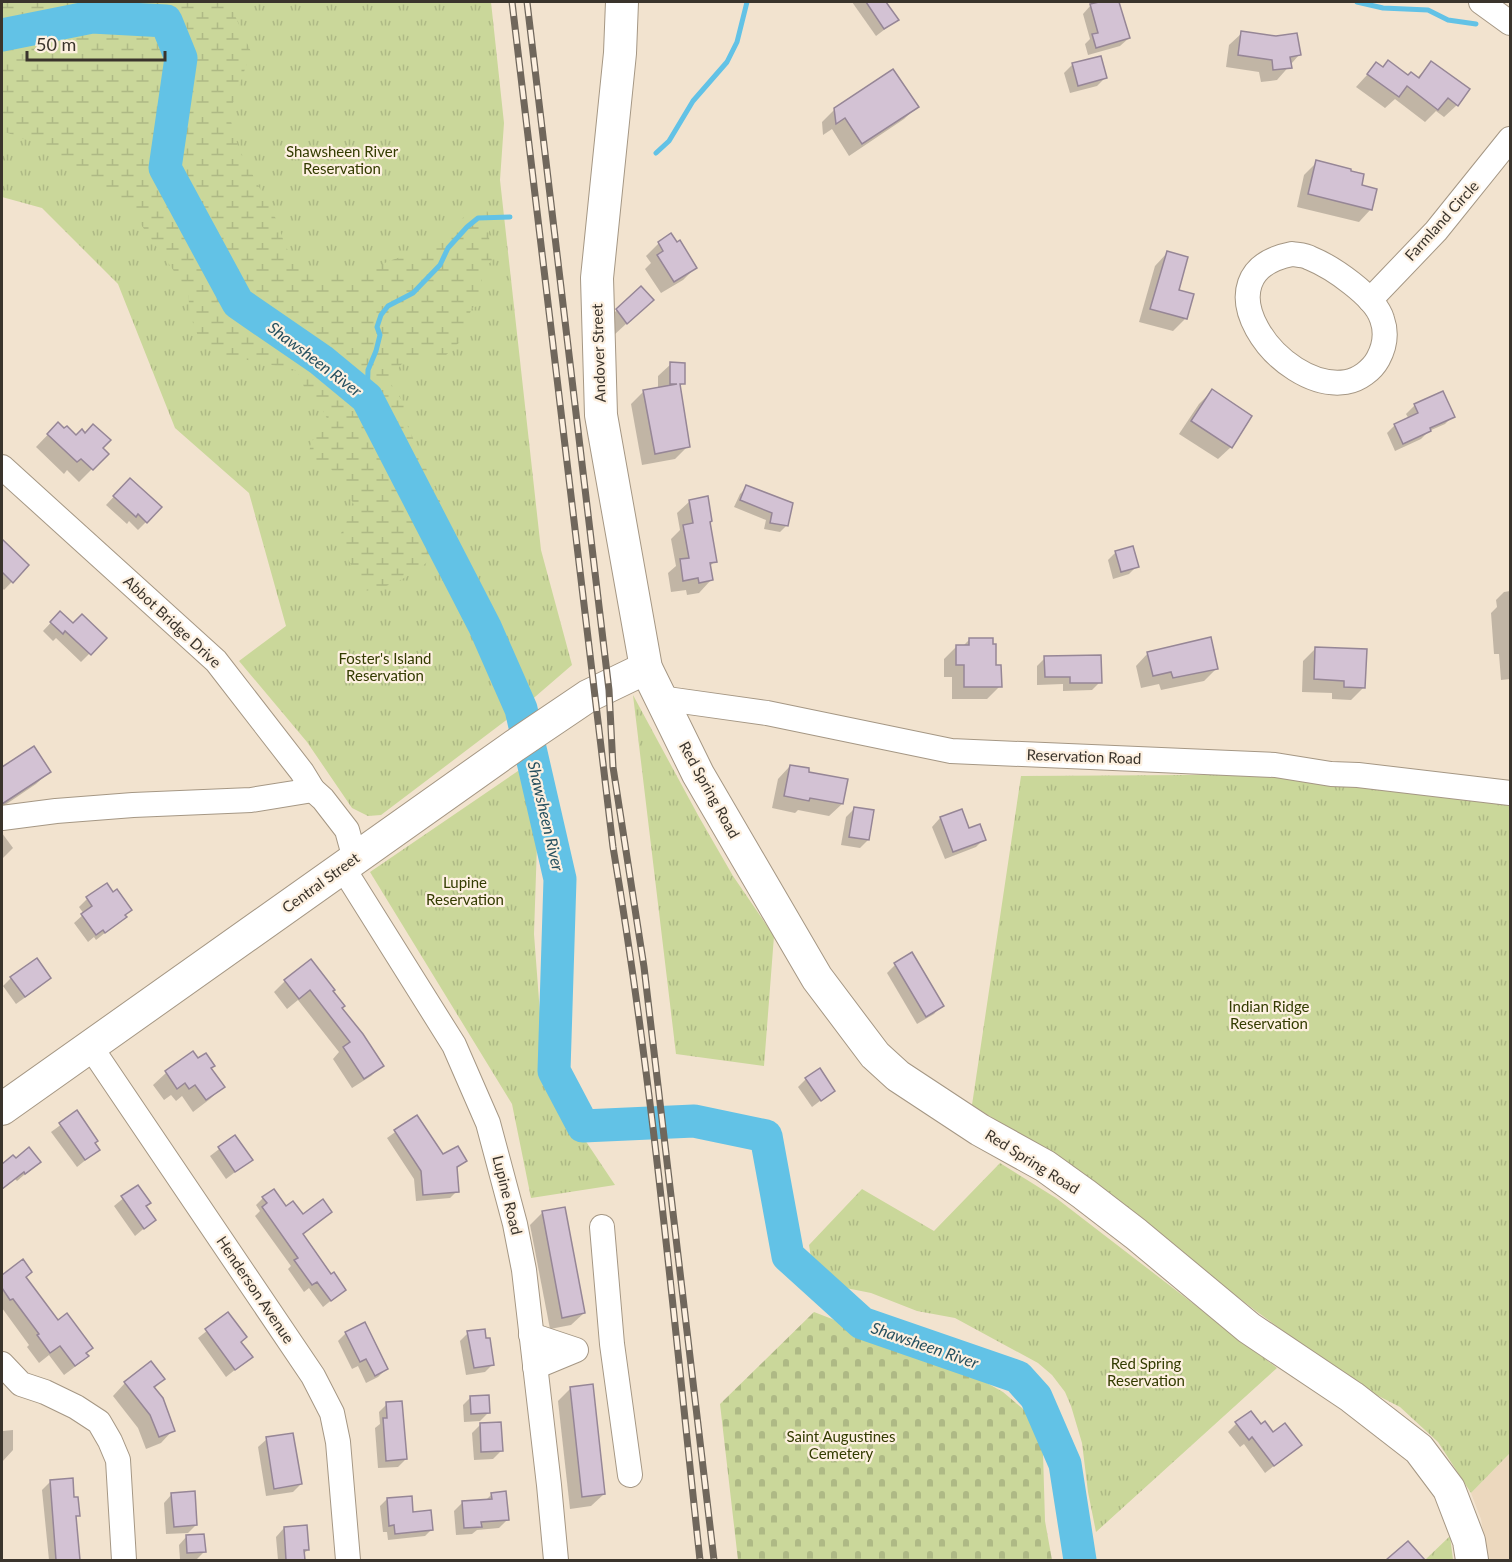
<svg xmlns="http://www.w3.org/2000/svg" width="1512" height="1562" font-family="Lato,sans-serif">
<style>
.built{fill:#ecd8be}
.grass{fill:url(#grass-tufts)}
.wetland{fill:url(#wetland-marsh)}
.cemetery{fill:url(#cemetery-stones)}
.shadow{fill:#0003}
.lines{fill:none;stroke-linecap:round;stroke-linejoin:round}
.stream{stroke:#62c2e6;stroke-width:5}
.river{stroke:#62c2e6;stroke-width:33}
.building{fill:#d3c2d4;stroke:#968696;stroke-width:1.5}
.minor-casing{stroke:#a59784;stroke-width:26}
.major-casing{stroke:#a59784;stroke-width:34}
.minor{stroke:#fff;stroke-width:24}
.major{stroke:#fff;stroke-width:32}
.rail-casing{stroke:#70675c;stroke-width:7}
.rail{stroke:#fdf0e0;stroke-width:4.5;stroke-dasharray:14;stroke-linecap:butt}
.labels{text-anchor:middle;stroke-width:4.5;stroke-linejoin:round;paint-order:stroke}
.park-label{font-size:15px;fill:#333b00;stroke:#fdf0e0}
.street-label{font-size:15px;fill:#3a342c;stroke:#fdf0e0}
.water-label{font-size:16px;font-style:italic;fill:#26505f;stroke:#fdf0e0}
</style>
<defs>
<pattern id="grass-tufts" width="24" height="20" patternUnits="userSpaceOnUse" patternTransform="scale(1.5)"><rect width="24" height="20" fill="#cad79a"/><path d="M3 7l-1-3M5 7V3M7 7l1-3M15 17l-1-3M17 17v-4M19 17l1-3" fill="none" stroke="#aeb985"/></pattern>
<pattern id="wetland-marsh" width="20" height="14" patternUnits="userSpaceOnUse" patternTransform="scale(1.5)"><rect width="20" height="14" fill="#cad79a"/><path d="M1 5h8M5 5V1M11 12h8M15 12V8" fill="none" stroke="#aeb985"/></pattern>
<pattern id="cemetery-stones" width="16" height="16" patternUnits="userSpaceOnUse" patternTransform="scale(1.5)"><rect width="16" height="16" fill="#cad79a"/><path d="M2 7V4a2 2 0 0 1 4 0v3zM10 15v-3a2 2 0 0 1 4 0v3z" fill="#aeb985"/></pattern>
</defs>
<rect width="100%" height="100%" fill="#f2e3cf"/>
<polygon class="built" points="1510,1453 1510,1560 1488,1560 1481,1519 1471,1493"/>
<g class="grass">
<polygon points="2,2 491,2 504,123 500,180 541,550 572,665 521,709 381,815 368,816 352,808 307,742 239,661 286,626 249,493 175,428 118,284 42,208 2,197"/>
<polygon points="633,695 699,817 733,876 774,936 764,1066 676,1054"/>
<polygon points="543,754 537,844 534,934 545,1080 615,1185 531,1198 512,1104 370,872"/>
<polygon points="1331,774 1510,795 1510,1453 1471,1493 1438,1442 1400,1407 1357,1385 1256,1311 1052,1156 972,1105 1021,776"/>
<polygon points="1000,1163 1056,1198 1277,1368 1096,1532 1088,1492 1082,1443 1071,1406 1065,1392 1052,1375 1038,1363 955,1318 917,1311 871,1293 841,1287 820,1277 813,1270 809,1245 862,1189 934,1231"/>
<polygon points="1450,1536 1453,1560 1425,1560"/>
</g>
<path class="wetland" d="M2,2h227l22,50 -22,62 9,33 38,72 10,29 22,25 58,-1 23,-11 41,-14 6,-9 15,-9 17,-16 11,-5h8c4,18 0,36 5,53l-11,9c3,13 -2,22 -1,35l-8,3 -6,15 -1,14 -20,19c-31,1 -42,-5 -54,28l14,21v15l34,78 14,42c-27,24 -50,46 -88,51l-27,-51 16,-35 -13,-25 -17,-18 -16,-3 3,-17 18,-20 -10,-18 -12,-9 -7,-19 -5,-6 -84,-18 -13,-16 -8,-21 -2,-24 -56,-79 -96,-69 -34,-12z"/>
<polygon class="cemetery" points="814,1312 925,1355 985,1382 1003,1392 1029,1414 1035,1424 1043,1453 1045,1521 1052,1560 738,1560 720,1404"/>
<g class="shadow">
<polygon points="852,2 885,2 897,20 876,36"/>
<polygon points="1104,2 1118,2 1129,38 1120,46 1088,55 1085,44 1090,39 1083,14 1091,5"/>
<polygon points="1242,33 1299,55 1277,80 1261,82 1259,72 1226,67 1229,45"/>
<polygon points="1431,63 1457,105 1444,117 1436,111 1425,122 1395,99 1385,108 1356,87 1377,64 1382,68 1417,78"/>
<polygon points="1072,65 1105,78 1097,86 1070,93 1064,73"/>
<polygon points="917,107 904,119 849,156 832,129 823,135 822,122 835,109"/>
<polygon points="1317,162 1360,186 1371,209 1359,222 1297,207 1304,175"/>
<polygon points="671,236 695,268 683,280 661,293 645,269 651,263 646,256 659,243"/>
<polygon points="1167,253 1186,318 1173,331 1139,322 1155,266"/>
<polygon points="617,310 639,312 614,335 604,323"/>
<polygon points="671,364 683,383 679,387 688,446 675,459 642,465 631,404 643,392 658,389 658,376"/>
<polygon points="1212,391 1231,447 1218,459 1179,434 1199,404"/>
<polygon points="1442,393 1453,416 1445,424 1429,431 1421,439 1395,451 1387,433 1395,425 1409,419 1406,414 1414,406"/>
<polygon points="58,424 76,437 101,448 107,454 79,482 67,470 64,474 36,447"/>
<polygon points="747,487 787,525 780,532 764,529 766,520 734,507 740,494"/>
<polygon points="122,488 146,522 138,530 129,521 127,524 106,505"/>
<polygon points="690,501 708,523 715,561 709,567 711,580 699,593 687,595 686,590 671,592 668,573 676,566 671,539 680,530 677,513"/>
<polygon points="6,546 27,566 4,590 2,588 2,551"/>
<polygon points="1116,552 1137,566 1129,574 1113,579 1108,560"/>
<polygon points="1510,591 1510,679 1501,680 1499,654 1494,654 1491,613 1497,607 1496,600 1504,592"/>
<polygon points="60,613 73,624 105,638 81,662 56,638 53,641 43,631"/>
<polygon points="970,639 995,667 1000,686 987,699 952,699 952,677 944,677 944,659 956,647 962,647"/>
<polygon points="1316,648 1364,687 1351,700 1332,699 1332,693 1302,692 1303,661"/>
<polygon points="1148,653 1217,668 1204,681 1161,690 1159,684 1141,688 1136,666"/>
<polygon points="1045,658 1100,682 1092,690 1063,691 1063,684 1037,685 1037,666"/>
<polygon points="34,748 49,772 36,784 2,807 2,769"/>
<polygon points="790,766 807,773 842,804 829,816 798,810 795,813 772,808 778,779"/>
<polygon points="854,809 868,840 860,848 841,845 846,817"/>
<polygon points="961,811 969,830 984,839 976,847 945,859 932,827 940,818"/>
<polygon points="2,833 13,848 2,859"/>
<polygon points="87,899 125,917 96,940 94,937 88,942 74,923 84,914 79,907"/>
<polygon points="895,965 942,1005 934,1014 917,1024 887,973"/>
<polygon points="11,978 41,986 16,1004 3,986"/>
<polygon points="285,981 331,992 340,1008 382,1065 371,1076 352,1088 333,1059 339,1052 298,1000 287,1009 274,992"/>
<polygon points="193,1053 198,1060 210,1069 223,1087 210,1099 193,1112 182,1096 176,1101 171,1095 164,1100 153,1085 166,1073"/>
<polygon points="806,1079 833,1091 812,1107 798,1087"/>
<polygon points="77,1113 98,1150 77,1167 51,1132"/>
<polygon points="416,1117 443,1156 465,1161 455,1170 457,1191 450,1198 416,1201 414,1179 387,1138"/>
<polygon points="235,1137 251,1160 226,1179 210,1156"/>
<polygon points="13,1157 15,1160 39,1162 17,1181 15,1179 2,1190 2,1166"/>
<polygon points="137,1187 145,1207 154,1220 135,1236 114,1206"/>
<polygon points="263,1198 302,1216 330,1212 302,1235 331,1276 344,1290 323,1307 309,1288 304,1292 288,1269 291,1266 255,1216 260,1211 256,1205"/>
<polygon points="543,1212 584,1313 571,1325 550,1329 530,1225"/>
<polygon points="22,1262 25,1278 57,1322 91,1348 76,1366 64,1375 49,1355 39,1363 27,1347 29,1345 2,1308 2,1277"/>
<polygon points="228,1314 240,1342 251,1357 226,1377 198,1338"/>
<polygon points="346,1333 387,1368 378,1377 366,1383 358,1366 352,1369 338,1341"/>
<polygon points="468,1333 485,1340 493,1364 485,1372 466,1375 460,1341"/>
<polygon points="163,1379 154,1389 173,1430 161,1443 146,1449 138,1428 113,1396 125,1383"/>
<polygon points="571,1388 604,1494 591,1506 570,1509 558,1401"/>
<polygon points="471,1397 488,1413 480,1421 464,1422 463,1405"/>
<polygon points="387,1404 406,1459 398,1467 378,1468 375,1428 380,1424 379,1412"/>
<polygon points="1236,1424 1261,1426 1273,1434 1300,1445 1265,1473 1244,1444 1240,1447 1228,1432"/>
<polygon points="480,1425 502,1450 493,1459 474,1460 472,1433"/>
<polygon points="2,1429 3,1431 13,1430 13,1450 2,1462"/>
<polygon points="267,1439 301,1484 293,1492 266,1496 258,1447"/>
<polygon points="50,1482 73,1498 78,1515 75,1519 79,1560 49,1560 42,1490"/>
<polygon points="172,1494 196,1525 188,1533 166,1534 164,1503"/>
<polygon points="492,1494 507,1520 499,1528 477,1530 472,1534 456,1535 454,1511 462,1503 485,1501"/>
<polygon points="387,1499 412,1514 432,1529 425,1536 388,1540 387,1532 383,1532 380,1506"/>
<polygon points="284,1528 308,1550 303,1554 303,1560 278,1560 276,1537"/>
<polygon points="187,1536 204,1552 196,1560 180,1560 179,1545"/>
</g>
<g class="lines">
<g class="stream">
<polyline points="1357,2 1383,8 1428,10 1448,20 1476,24"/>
<polyline points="656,153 669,141 693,101 727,62 737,42 747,2"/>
<polyline points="367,398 368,370 376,351 380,335 377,327 381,315 388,306 413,293 440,265 448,248 467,227 478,218 510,217"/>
</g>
<polyline class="river" points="2,35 92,17 166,21 181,58 165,168 238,303 321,360 367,398 485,627 521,709 560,879 554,1071 583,1126 694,1121 766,1136 788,1256 862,1323 1018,1377 1036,1397 1065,1464 1080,1560"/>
</g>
<g class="building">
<polygon points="866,2 886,2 899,20 884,29"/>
<polygon points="1099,2 1119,2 1130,38 1096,48 1092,34 1098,33 1090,4"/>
<polygon points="1241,31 1276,36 1297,33 1301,55 1290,57 1292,68 1273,70 1272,60 1238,55"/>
<polygon points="1101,56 1107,78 1078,86 1072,63"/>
<polygon points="1388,60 1408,75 1411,72 1419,78 1431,61 1470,89 1458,106 1448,98 1438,110 1407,86 1399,97 1367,74 1376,62 1383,67"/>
<polygon points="893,69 919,107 862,144 845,118 836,124 834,108"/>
<polygon points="1316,160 1351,169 1351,171 1364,174 1362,185 1377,189 1372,210 1308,194"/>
<polygon points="671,233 677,242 680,240 697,268 674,282 657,255 663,251 658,242"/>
<polygon points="1167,251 1188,257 1179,290 1194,294 1187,319 1150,309"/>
<polygon points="641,286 654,300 627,324 616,309"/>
<polygon points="670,362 685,363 685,384 680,384 690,447 655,454 643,390 677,384 670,384"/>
<polygon points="1212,389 1252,416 1232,448 1191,421"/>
<polygon points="1443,391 1455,417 1430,428 1431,431 1403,444 1394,424 1418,413 1414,404"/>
<polygon points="58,422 64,428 67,426 76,435 82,429 85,433 93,424 111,440 103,448 109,454 93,470 81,459 77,462 47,434"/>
<polygon points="130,478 162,507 147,523 138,514 136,517 113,496"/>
<polygon points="746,485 793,503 788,526 770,523 772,513 740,500"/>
<polygon points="708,496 712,521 710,522 717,562 710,563 713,580 699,583 698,578 683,581 680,559 689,558 683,525 693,523 689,500"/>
<polygon points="2,539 29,565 13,583 2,572"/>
<polygon points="1133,546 1139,567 1121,572 1115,551"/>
<polygon points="60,611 73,623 82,614 107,638 91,655 65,631 63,634 50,622"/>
<polygon points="1211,637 1218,669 1173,678 1171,672 1153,676 1147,652"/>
<polygon points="969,638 993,638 993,644 996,644 996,665 1001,665 1002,687 964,687 964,665 956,665 956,645 969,645"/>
<polygon points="1315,647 1367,649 1365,688 1344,687 1344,681 1314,679"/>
<polygon points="1101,655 1102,683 1070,683 1070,677 1045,677 1044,656"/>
<polygon points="34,746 51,772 2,804 2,767"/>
<polygon points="790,765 809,768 809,772 848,779 843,804 810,798 809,801 784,796"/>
<polygon points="854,807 874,810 869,840 849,837"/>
<polygon points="962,809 969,828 980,824 986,840 953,852 940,817"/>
<polygon points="107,883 113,892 117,889 132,910 125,915 127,917 105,933 103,930 96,935 81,914 92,906 86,897"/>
<polygon points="912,952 944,1006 926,1017 894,963"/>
<polygon points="37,958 51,978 25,997 10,977"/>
<polygon points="311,959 335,990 333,991 345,1006 342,1008 363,1034 384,1066 364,1079 343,1047 350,1042 310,990 299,999 284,980"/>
<polygon points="193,1051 198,1058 206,1053 215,1066 211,1068 225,1087 206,1100 195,1085 189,1089 185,1083 177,1089 165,1071"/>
<polygon points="820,1068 835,1091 821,1101 805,1078"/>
<polygon points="77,1110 98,1141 95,1143 100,1150 85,1160 59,1123"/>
<polygon points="417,1115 443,1154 458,1146 467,1161 457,1167 459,1192 423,1195 421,1171 394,1130"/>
<polygon points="235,1135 253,1160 235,1172 218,1147"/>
<polygon points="29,1147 41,1162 25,1174 24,1172 2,1189 2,1164 13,1155 16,1158"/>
<polygon points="138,1185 151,1203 146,1206 156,1220 144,1229 121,1196"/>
<polygon points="274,1189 286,1206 293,1201 303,1214 323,1199 332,1212 303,1234 331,1274 334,1272 346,1290 331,1301 317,1282 312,1285 294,1260 298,1258 262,1207 267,1203 262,1197"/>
<polygon points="565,1207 585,1313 562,1318 542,1211"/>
<polygon points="23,1259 32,1272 26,1277 58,1320 67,1313 93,1348 86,1353 89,1356 75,1366 60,1346 50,1353 37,1335 39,1334 13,1299 10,1300 2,1288 2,1275"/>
<polygon points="228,1312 247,1337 241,1342 253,1357 235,1370 205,1329"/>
<polygon points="365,1322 388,1369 375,1376 366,1359 360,1362 345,1332"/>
<polygon points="485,1329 486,1338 490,1338 494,1365 474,1368 467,1331"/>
<polygon points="151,1361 165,1379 154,1387 163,1398 175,1431 159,1437 150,1415 124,1382"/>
<polygon points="593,1384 605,1494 582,1497 570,1387"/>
<polygon points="489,1395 490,1413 471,1414 470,1396"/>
<polygon points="402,1401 407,1459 386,1461 383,1418 387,1418 386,1402"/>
<polygon points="1251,1411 1261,1424 1265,1421 1273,1432 1285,1423 1302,1445 1274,1466 1252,1437 1249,1440 1235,1422"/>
<polygon points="501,1422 503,1451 481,1452 480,1423"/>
<polygon points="293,1433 302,1484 274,1489 266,1437"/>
<polygon points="73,1478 74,1497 78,1497 80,1516 76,1516 80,1560 56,1560 50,1480"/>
<polygon points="195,1491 197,1525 174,1527 171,1493"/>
<polygon points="506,1491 509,1520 481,1522 482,1527 464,1528 462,1501 492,1499 491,1493"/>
<polygon points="412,1496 413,1512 431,1510 433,1530 395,1534 394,1525 389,1526 387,1498"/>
<polygon points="307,1525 309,1550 304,1550 305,1560 286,1560 284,1527"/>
<polygon points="204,1534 206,1552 187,1553 186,1535"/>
<polygon points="1408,1541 1425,1560 1386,1560"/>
</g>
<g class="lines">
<defs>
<g id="minor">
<polyline points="1481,2 1510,23"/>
<path d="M1292,254c6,1 13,1 18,4 22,9 65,38 72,61 5,14 3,27 -4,40 -6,11 -19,21 -32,23 -68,10 -151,-109 -54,-128z"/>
<polyline points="1370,300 1436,231 1510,139"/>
<polyline points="2,467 216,661 302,772 313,790 323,799 347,830 355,859"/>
<polyline points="660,698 767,713 951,751 1275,765 1331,774 1358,775 1510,793"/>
<polyline points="2,818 56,811 133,805 251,800 313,790"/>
<polyline points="343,868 454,1045 488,1123 515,1224 524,1270 549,1485 556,1560"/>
<polyline points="90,1046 313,1376 332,1413 338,1442 348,1560"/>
<polyline points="602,1227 612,1344 630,1475"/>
<polyline points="531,1335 576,1350 535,1367"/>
<polyline points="2,1364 21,1384 45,1392 76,1407 99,1422 110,1441 118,1460 124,1560"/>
</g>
<g id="major">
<polyline points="622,2 620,53 597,278 601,415 646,668 698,774 817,978 875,1055 898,1076 980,1130 1045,1166 1084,1194 1136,1234 1249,1328 1352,1397 1419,1449 1449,1489 1469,1541 1472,1560"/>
<polyline points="2,1109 514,746 588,696 646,668"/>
</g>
</defs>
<use href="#minor" class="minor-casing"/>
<use href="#major" class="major-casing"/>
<use href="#minor" class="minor"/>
<use href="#major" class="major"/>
<defs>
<g id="rail">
<path d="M512,2l101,845c40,236 61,475 87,713"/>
<polyline points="527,2 609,690 613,767 644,967 714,1560"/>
</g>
</defs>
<use href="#rail" class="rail-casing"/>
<use href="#rail" class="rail"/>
</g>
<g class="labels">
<g class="park-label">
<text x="342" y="157">Shawsheen River<tspan x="342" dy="17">Reservation</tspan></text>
<text x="385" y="664">Foster's Island<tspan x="385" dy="17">Reservation</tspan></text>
<text x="465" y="888">Lupine<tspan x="465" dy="17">Reservation</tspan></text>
<text x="1269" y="1012">Indian Ridge<tspan x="1269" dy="17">Reservation</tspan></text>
<text x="1146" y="1369">Red Spring<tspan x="1146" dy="17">Reservation</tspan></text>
<text x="841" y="1442">Saint Augustines<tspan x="841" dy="17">Cemetery</tspan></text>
</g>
<g class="street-label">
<text transform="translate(1442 221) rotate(-48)" y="5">Farmland Circle</text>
<text transform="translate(599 353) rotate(-92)" y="5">Andover Street</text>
<text transform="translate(172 622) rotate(43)" y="5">Abbot Bridge Drive</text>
<text transform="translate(1084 757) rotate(2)" y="5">Reservation Road</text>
<text transform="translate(709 790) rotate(61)" y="5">Red Spring Road</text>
<text transform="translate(321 883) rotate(-36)" y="5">Central Street</text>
<text transform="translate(1032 1162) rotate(32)" y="5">Red Spring Road</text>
<text transform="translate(507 1195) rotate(76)" y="5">Lupine Road</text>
<text transform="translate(255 1290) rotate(56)" y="5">Henderson Avenue</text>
</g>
<g class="water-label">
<text transform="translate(315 359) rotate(37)" y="6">Shawsheen River</text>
<text transform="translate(546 816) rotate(77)" y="6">Shawsheen River</text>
<text transform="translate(925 1345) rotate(19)" y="6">Shawsheen River</text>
</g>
</g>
<rect width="1512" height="1562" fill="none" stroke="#3a342c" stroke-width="6"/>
<path d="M27 51v9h138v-9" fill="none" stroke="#3a342c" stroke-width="3"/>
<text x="36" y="51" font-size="18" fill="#3a342c" stroke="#fdf0e0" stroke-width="4.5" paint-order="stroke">50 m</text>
</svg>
